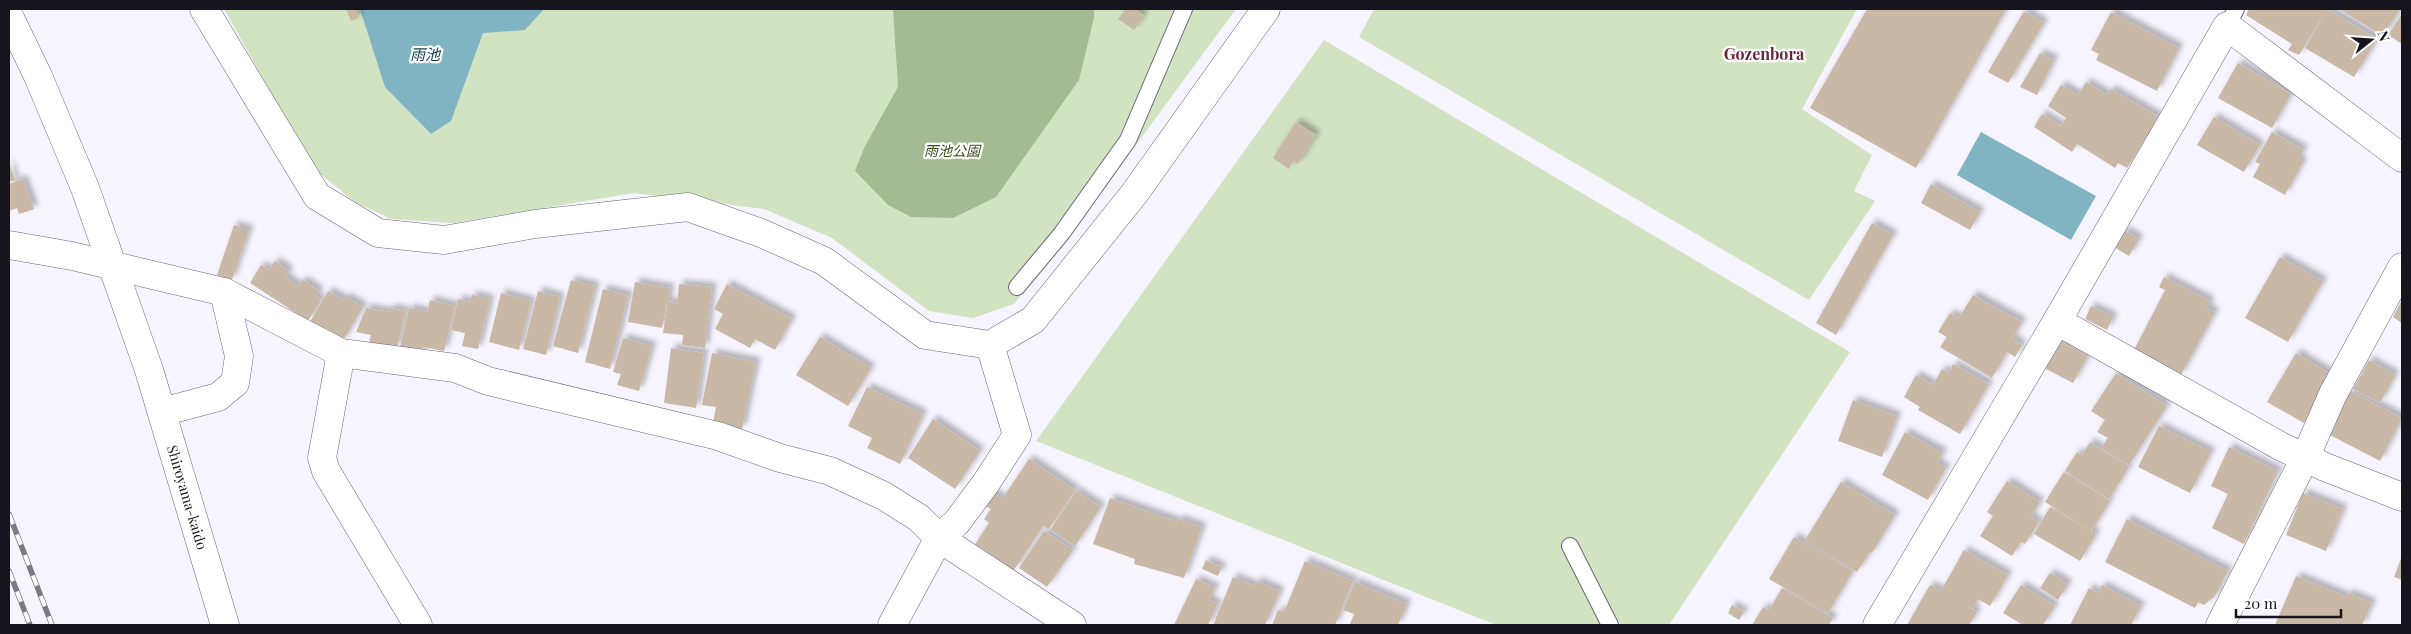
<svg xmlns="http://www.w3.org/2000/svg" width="2411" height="634" font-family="'Playfair Display','Noto Sans JP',serif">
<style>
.green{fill:#d2e3c2}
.forest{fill:#a5b992}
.water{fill:#80b4c3}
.building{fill:#cab8a6;filter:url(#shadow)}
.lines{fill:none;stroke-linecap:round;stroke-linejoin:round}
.lane-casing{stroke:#6a667b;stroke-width:18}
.street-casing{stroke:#6a667b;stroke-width:29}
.secondary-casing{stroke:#6a667b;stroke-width:29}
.lane{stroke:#fff;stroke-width:16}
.street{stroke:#fff;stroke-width:28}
.secondary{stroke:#fff;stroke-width:28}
.rail-casing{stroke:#7b7981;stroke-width:5.5}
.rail{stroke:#fff;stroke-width:4;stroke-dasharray:11;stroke-linecap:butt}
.labels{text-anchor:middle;stroke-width:4.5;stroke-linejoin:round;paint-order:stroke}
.park-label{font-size:14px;font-style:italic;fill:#385117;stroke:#fff}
.street-label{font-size:14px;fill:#16141c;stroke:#fff}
.water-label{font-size:15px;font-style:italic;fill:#093a45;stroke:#fff}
.quarter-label{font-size:16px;font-weight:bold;fill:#692439;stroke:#fff}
</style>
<defs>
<filter id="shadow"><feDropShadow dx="4.5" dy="-4.5" stdDeviation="2.5" flood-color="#0004"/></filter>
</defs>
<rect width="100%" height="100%" fill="#f6f4fe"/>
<g class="green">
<polygon points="224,9 1236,9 1130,153 1014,304 973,318 929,311 832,238 764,209 634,193 453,223 391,219 355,202 313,168"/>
<polygon points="1374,9 1857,9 1802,109 1872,155 1854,191 1875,201 1809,300 1359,37"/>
<polygon points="1324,40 1850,352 1669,625 1496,625 1036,441"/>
</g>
<polygon class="forest" points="893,9 1094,9 1094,18 1079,80 996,197 953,218 911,217 888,205 855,171 865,146 898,87"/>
<g class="water">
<polygon points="360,9 544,9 525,30 483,33 451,121 431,134 385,87"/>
<polygon points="1981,132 2096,196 2071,240 1957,175"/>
</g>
<g class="building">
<polygon points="346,9 355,9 359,18 351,21"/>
<polygon points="1126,9 1135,9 1144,15 1134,30 1118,19"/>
<polygon points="1867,9 2006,9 1916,168 1810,108"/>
<polygon points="2249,9 2327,9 2299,55 2288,50 2292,44 2246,15"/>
<polygon points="2327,9 2377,39 2354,77 2305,48"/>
<polygon points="2339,9 2400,9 2383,36"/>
<polygon points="2024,11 2044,23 2008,83 1988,72"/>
<polygon points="2111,12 2179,48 2157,91 2096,60 2099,54 2091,50"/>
<polygon points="2402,14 2402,44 2388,35"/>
<polygon points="2040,53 2054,60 2037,95 2020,87"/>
<polygon points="2238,63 2291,94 2272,128 2218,98"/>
<polygon points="2086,82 2107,95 2111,89 2159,117 2127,168 2118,163 2115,168 2077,144 2072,152 2034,127 2042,114 2061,126 2066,118 2048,106 2061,85 2078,95"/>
<polygon points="2214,117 2260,145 2244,172 2197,145"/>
<polygon points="1296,122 1316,135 1298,164 1293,161 1289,169 1273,158"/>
<polygon points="2272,132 2304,150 2298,159 2303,162 2285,195 2253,177 2260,164 2255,162"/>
<polygon points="9,162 15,180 9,182"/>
<polygon points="23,179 34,209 19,214 17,208 9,211 9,184"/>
<polygon points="1931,184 1980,212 1970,230 1921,203"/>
<polygon points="1872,223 1893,235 1836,335 1816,323"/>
<polygon points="234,225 249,230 232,280 217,275"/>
<polygon points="2124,230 2139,239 2129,256 2114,247"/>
<polygon points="2280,257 2323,281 2288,342 2245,318"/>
<polygon points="275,261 289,271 285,277 298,286 303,280 319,291 316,296 321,300 308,321 250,283 261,265 269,270"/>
<polygon points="2164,277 2210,301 2207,308 2215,312 2181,375 2134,350 2165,290 2159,287"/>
<polygon points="571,280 595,286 578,353 553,346"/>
<polygon points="635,282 670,288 662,328 628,322"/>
<polygon points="679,284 712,287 705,348 682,345 683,335 663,333 668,301 677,303"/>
<polygon points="727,284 792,319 775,350 755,339 750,348 715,329 723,314 714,309"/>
<polygon points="603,289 628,295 610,369 585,362"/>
<polygon points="328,291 344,300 346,297 363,307 342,342 310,322"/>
<polygon points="538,291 560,297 546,355 523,349"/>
<polygon points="501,293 531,301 519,350 489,342"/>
<polygon points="472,295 490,299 478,349 462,346 465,333 451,330 458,299 470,302"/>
<polygon points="1973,295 2022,322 2012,338 2022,345 2015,357 2007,352 1992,378 1940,347 1947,337 1938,332 1950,313 1959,318"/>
<polygon points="430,300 455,306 444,351 423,347 421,356 399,351 409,308 427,312"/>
<polygon points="2402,300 2402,323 2393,317"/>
<polygon points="2091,306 2113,317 2107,330 2085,319"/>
<polygon points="366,308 389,312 390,308 406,311 397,348 369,342 371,335 356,332"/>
<polygon points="820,337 871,368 848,406 796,375"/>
<polygon points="623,338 652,346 639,391 617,385 621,374 613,372"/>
<polygon points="2059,340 2088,356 2073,383 2044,368"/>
<polygon points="671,348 704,353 696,408 664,403"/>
<polygon points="712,353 756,362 742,429 713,423 716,407 702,405"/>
<polygon points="2296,353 2332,375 2304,423 2267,402"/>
<polygon points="2369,360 2395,375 2380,403 2353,389"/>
<polygon points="1953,364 1989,384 1960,434 1918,410 1920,407 1904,397 1916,375 1933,385 1942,369 1949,373"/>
<polygon points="2116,373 2167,406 2129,465 2101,448 2108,438 2097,432 2105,420 2091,411"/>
<polygon points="867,387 923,414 900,464 867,448 872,438 848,426"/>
<polygon points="2350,391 2402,418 2380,461 2328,434"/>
<polygon points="1853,400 1897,416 1882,457 1838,441"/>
<polygon points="933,419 980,451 955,489 908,458"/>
<polygon points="2159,426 2211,452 2190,493 2138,467"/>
<polygon points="1905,432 1943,453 1937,463 1946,468 1928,500 1882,475"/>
<polygon points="2090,442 2129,467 2109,499 2065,471 2077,452 2082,455"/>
<polygon points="2229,447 2278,471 2244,544 2212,528 2228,494 2211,486"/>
<polygon points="1029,459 1075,490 1049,529 1043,526 1014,570 975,544 989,523 984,519 991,509 981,503 990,491 1002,499"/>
<polygon points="2064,472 2110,501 2091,531 2045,502"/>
<polygon points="2007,481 2040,502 2031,517 2039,522 2025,544 2021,542 2012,556 1980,536 1993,516 1987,512"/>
<polygon points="1841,482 1895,515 1872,553 1870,552 1857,572 1805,540"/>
<polygon points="1076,491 1101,507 1075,546 1050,530"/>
<polygon points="2303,493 2343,509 2326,551 2286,535"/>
<polygon points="1110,498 1178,522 1179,519 1202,527 1184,578 1134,564 1135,559 1093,544"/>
<polygon points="2050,507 2096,534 2080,561 2034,534"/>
<polygon points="2127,519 2228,571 2215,596 2204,605 2198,602 2195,608 2105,562"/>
<polygon points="1044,531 1073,550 1047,587 1019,568"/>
<polygon points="1794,537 1853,571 1828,613 1769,579"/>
<polygon points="1964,550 2008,575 1990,606 1978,599 1973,609 1961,602 1977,612 1969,625 1907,625 1930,585 1941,591"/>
<polygon points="2402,556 2402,580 2394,577"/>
<polygon points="1206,560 1222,567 1218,576 1202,569"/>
<polygon points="1305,561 1353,581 1335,625 1272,625 1278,610 1284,612"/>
<polygon points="2050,573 2068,584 2058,600 2040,588"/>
<polygon points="2296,576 2347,597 2348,593 2372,603 2362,625 2275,625"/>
<polygon points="1233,577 1255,586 1257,581 1280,591 1265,625 1213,625"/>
<polygon points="1196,579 1215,588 1209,600 1218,604 1208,625 1174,625"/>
<polygon points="1355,582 1407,604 1398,625 1350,624 1354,614 1343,610"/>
<polygon points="2021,585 2055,606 2043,625 2023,625 2003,613"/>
<polygon points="2102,585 2141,606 2131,625 2070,625 2089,588 2098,593"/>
<polygon points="1782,588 1833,618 1829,625 1752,625 1763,607 1769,610"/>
<polygon points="1732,605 1744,612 1739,620 1728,613"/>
</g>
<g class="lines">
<defs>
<g id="lane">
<polyline points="2227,26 2236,9"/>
<polyline points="1017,287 1062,233 1128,140 1184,9"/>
<polyline points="1570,546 1610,625"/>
</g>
<g id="street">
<polyline points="9,245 72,256 224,292 341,353 455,368 488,381 718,436 780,458 830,471 884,496 919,518 939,538 1072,625"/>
<polyline points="2057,321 2282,447 2325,467 2402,497"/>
<polyline points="341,353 322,458 326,471 418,625"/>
<polyline points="162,412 218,397 235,383 239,356 224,292"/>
<polyline points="892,625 939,538 957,522 986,483 1017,435 990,345"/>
<polyline points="1877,625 2057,321 2227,26 2402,158"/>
<polyline points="2220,625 2305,458 2333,394 2402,267"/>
</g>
<g id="secondary">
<polyline points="204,9 317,196 378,233 444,240 535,224 688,207 761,233 824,261 925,335 990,345 1033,320 1134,194 1266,9"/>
<path id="s1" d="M9,16l29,60 47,112 64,182 76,255"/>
</g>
</defs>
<use href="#lane" class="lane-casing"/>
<use href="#street" class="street-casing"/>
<use href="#secondary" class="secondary-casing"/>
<use href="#lane" class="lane"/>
<use href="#street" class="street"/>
<use href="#secondary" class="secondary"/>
<defs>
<g id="rail">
<polyline points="9,514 52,625"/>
<polyline points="9,571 30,625"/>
</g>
</defs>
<use href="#rail" class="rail-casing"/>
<use href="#rail" class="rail"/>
</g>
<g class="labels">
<g class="park-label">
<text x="952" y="156">雨池公園</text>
</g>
<g class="street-label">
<text dy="5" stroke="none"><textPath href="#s1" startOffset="514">Shiroyama-kaido</textPath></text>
</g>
<g class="water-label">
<text x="425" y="60">雨池</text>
</g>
<g class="quarter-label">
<text x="1764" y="60">Gozenbora</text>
</g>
</g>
<rect width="2411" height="634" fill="none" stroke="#16141c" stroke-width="20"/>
<g transform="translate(2371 40) rotate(73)" stroke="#ffffff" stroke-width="4" paint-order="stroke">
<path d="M0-4L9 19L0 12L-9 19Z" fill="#16141c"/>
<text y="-8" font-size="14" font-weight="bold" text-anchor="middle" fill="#16141c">N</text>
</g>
<path d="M2236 609v8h105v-8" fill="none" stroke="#16141c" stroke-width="2.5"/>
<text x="2244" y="609" font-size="15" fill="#16141c" stroke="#ffffff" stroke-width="4" paint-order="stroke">20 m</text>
</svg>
